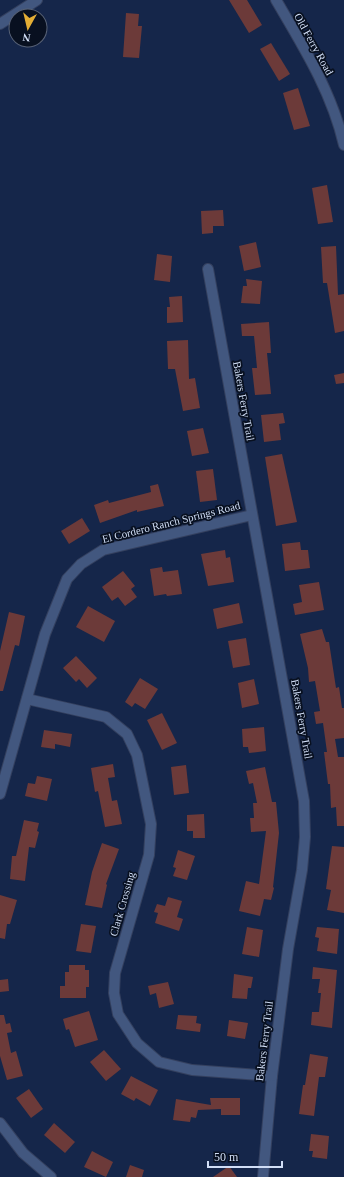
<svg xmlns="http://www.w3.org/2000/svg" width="344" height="1177" font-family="'Times New Roman',serif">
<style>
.building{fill:#6c3a39}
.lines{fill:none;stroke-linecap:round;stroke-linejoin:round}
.minor-casing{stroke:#34405f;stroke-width:12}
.minor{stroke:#42577f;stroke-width:10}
.labels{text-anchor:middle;stroke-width:3.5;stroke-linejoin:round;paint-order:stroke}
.street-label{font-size:11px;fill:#d1def6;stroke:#081020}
</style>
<rect width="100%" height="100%" fill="#15264a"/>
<g class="building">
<polygon points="229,0 247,0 262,25 249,33"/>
<polygon points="126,13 139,14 138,26 142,26 139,58 123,57"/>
<polygon points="271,43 290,74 279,81 260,49"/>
<polygon points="298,88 310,126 294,130 283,93"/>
<polygon points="327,185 333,222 318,224 312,188"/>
<polygon points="223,210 224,226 213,226 213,233 202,234 201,211"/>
<polygon points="256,242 261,267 244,271 239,246"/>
<polygon points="336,246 338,295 344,294 344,331 335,333 327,283 323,283 321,247"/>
<polygon points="157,254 172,256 170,282 154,280"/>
<polygon points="246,279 262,281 260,304 241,303 243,286 247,286"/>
<polygon points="182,296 183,322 167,323 167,307 170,307 169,297"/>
<polygon points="269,322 271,353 267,353 271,394 255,395 252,368 257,368 254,336 242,336 241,324"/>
<polygon points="188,340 189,379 195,378 200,408 183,411 175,369 168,369 167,341"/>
<polygon points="344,373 344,383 336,384 334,375"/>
<polygon points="283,413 285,423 279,424 281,440 264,442 261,415"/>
<polygon points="203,428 209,453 192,456 187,431"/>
<polygon points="282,454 297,522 276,526 265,457"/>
<polygon points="213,469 217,500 200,502 196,471"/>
<polygon points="158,484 164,506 137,512 137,510 100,523 94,505 108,500 109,503 151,492 150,486"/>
<polygon points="82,518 90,531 69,544 61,531"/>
<polygon points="300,542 301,550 308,550 310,568 285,571 282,544"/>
<polygon points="225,550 226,558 230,557 234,582 208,586 201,554"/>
<polygon points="162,567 163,572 178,570 182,594 167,596 166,594 154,596 150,569"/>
<polygon points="123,571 135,586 131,589 137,597 125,606 118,597 112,601 102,587"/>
<polygon points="319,582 324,610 295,615 293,604 302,602 299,585"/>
<polygon points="239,603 243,623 217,629 213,609"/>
<polygon points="88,606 115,621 104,642 76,627"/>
<polygon points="9,612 25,616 19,646 15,645 3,691 0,691 0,651"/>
<polygon points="322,629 326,642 329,642 336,688 339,687 342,708 344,708 344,738 335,739 338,757 344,757 344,826 337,826 336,807 331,808 330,784 328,784 324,752 327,752 323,723 316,724 314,712 320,711 315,681 309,682 308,668 300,634"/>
<polygon points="246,638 250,665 233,668 228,641"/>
<polygon points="76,656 97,678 87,688 79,679 76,682 63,668"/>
<polygon points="140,678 158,689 145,709 135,703 132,707 125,702"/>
<polygon points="254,679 259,704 242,708 238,683"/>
<polygon points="162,713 177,743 162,750 147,720"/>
<polygon points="264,727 266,751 249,753 248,747 243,747 242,729"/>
<polygon points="44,730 72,734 70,747 55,744 55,749 41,747"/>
<polygon points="113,764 115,777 108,778 112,801 117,800 122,824 105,827 98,791 95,792 91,768"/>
<polygon points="186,765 189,793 174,795 171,767"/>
<polygon points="265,767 272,802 276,802 279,833 273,887 274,888 271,900 264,899 260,916 239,911 246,881 259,884 266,831 251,832 250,818 254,818 253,803 257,803 253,783 249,784 246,771"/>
<polygon points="37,776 52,779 47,801 25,796 28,783 35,784"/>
<polygon points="204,814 205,838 193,838 193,831 187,831 187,815"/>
<polygon points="24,820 39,823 37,831 39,832 35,848 29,847 25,881 10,879 12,856 16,856"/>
<polygon points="102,843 119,849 106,884 107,885 102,908 85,905 92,872"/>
<polygon points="332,846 344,847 344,913 327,910 331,890 326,889"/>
<polygon points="178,850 195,856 187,880 173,876 176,868 173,867"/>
<polygon points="0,895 17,900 10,924 7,924 5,939 0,938"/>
<polygon points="168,897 182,901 177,917 183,919 179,931 155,923 158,913 154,912 157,904 165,906"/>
<polygon points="81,924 96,926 91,953 76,951"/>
<polygon points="247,927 263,930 259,957 242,954"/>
<polygon points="317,927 339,929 337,954 317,951 319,938 315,937"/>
<polygon points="69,965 85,965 85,970 89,970 89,987 86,987 86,998 60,998 60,986 65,986 65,972 69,972"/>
<polygon points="313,967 337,970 332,1028 311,1025 312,1012 319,1012 321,993 318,993 320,979 312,979"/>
<polygon points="234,974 253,977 251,988 248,988 247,999 232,998"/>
<polygon points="8,979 9,991 0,992 0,980"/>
<polygon points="168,982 174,1004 159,1008 156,993 150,995 148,986"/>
<polygon points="89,1011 98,1040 75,1047 69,1029 66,1030 63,1019"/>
<polygon points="0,1015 4,1015 6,1024 10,1023 12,1032 7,1033 11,1053 16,1051 23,1076 7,1080 0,1056"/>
<polygon points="178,1015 197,1016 196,1023 201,1024 200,1032 176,1029"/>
<polygon points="229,1020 248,1023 245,1039 227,1036"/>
<polygon points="104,1050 121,1069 106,1081 90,1062"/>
<polygon points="310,1054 328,1057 325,1077 319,1077 314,1116 299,1114 303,1085 305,1085"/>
<polygon points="131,1076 158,1090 150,1106 136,1098 134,1101 121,1094"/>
<polygon points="29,1089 43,1109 31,1118 16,1098"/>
<polygon points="210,1098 240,1098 240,1115 221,1115 221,1109 198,1110 196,1118 191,1117 190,1122 173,1120 176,1099 211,1105"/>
<polygon points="54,1123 75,1142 65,1153 44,1135"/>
<polygon points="311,1134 329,1136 327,1159 312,1157 313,1151 309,1151"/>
<polygon points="92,1151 113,1162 106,1177 84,1167"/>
<polygon points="130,1165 144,1170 142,1177 126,1177"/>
<polygon points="229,1166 237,1177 213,1177"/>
</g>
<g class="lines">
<defs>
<g id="minor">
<path d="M276,0c27,46 56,92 68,145"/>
<polyline points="0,24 37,0"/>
<polyline points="208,269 304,801 305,837 302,870 288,949 272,1076 263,1177"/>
<polyline points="27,699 106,717 127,734 137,755 151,824 149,855 115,973 114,993 118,1014 137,1043 159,1062 192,1070 272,1076"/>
<polyline points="0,794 45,634 67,579 81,564 103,550 252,515"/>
<polyline points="0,1123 23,1153 51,1177"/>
</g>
</defs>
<use href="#minor" class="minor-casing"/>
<use href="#minor" class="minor"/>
</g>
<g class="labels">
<g class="street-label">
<text transform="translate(314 44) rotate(61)" y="4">Old Ferry Road</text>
<text transform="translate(244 401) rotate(80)" y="4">Bakers Ferry Trail</text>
<text transform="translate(171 522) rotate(-14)" y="4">El Cordero Ranch Springs Road</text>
<text transform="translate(302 719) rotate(80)" y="4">Bakers Ferry Trail</text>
<text transform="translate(122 904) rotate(-74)" y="4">Clark Crossing</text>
<text transform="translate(264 1041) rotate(-83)" y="4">Bakers Ferry Trail</text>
</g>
</g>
<g transform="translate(28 28) rotate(188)"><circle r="19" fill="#081020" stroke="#586276"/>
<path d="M0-3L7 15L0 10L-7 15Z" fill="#e4ae35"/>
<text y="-6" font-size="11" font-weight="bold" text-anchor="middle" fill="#d1def6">N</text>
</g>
<path d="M208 1161v6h74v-6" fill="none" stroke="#d1def6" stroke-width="2"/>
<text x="214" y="1161" font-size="12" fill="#d1def6" stroke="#081020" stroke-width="3" paint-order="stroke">50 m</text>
</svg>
